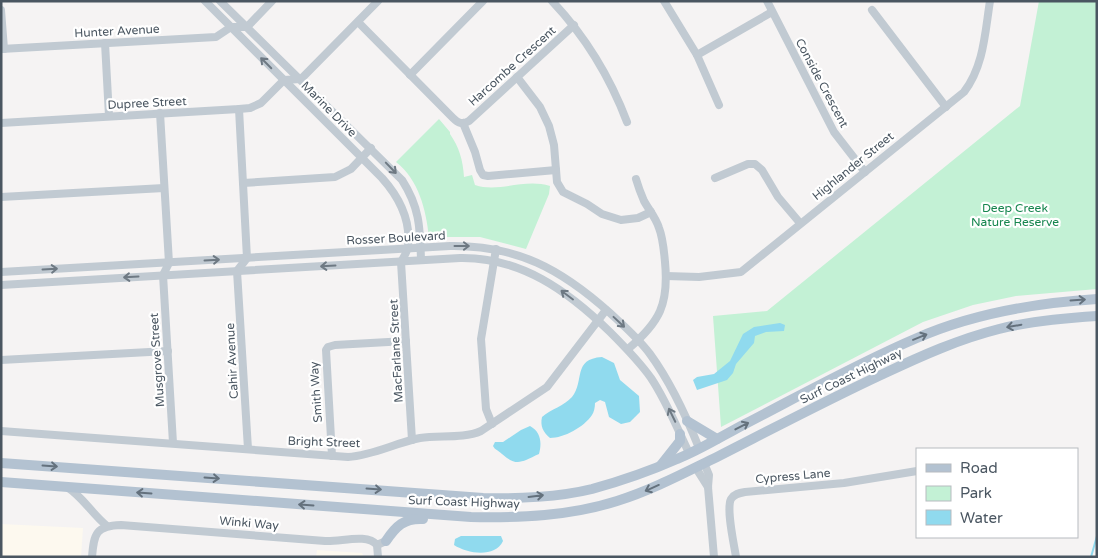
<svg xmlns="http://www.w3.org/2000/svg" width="1098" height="558" font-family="'Varela Round',sans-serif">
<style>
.commercial{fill:#fdf9ef}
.green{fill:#c3f1d5}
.water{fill:#90daee}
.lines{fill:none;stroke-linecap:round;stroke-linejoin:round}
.stream{stroke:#90daee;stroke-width:2}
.minor{stroke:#c1cad2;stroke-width:8}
.major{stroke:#b3c2d1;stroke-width:10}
.oneway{stroke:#6e7983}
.oneway2{stroke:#64717d}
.labels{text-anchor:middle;stroke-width:4.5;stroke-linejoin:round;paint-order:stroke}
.street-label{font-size:12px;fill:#4a5661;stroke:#fff}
.park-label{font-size:12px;fill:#17864f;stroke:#fff}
</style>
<rect width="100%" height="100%" fill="#f5f3f3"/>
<g class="commercial">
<polygon points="1,524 83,528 81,557 1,557"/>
<polygon points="317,550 362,553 364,557 316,557"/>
</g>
<g class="green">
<polygon points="1039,1 1097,1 1097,289 1016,296 973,305 923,322 721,427 713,316 767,311 1020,106"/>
<path d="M439,119l11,13v2c9,13 13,26 14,43l8,-2 3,10c24,8 49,-7 75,1l-1,8 -23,55 -46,-12h-51c-3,-27 -10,-57 -33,-75z"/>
</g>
<g class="water">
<polygon points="780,323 785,325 784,331 766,332 755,336 754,343 736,364 733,373 727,380 697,390 693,380 697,377 714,374 730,361 743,334 754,327"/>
<path d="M602,357l12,6 6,17 19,16 1,16 -10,10 -9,2 -12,-7 -4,-15 -5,-2 -5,3c0,4 -1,9 -3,12 -8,12 -28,23 -42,23 -7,-6 -10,-12 -8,-21 9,-8 22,-11 30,-20 13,-16 0,-38 30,-40z"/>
<path d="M530,426c11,6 12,17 9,28 -18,8 -22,13 -37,0 -4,-4 -7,-4 -9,-8l2,-4h8l18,-12z"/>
<path d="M461,536h40l2,5c-8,17 -35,13 -49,4l1,-6z"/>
</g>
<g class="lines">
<polyline class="stream" points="1091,557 1097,536"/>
<g class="minor">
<path d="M205,1l177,177c17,19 29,43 26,69 -1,5 -4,10 -7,15l11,178"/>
<path d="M220,1l182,179c18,28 18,48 19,80"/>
<path d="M552,1c33,35 58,76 75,121"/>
<polyline points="664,1 697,55"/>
<polyline points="767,1 834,132 865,172"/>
<polyline points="1,10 4,49"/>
<polyline points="872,10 946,107"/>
<path d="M358,22l95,96c5,5 9,7 16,3l105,-96"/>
<polyline points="105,43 109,116"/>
<polyline points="1,49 216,37 231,27 247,27 272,1"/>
<polyline points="410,75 483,1"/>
<polyline points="517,77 540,107 549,126 554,145 557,182 563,192 587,204 602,214 621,220 638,218 651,212"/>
<polyline points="719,105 697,55 772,12"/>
<polyline points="239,109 247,258 237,271 248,449"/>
<polyline points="160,113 169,263 163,275 173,443"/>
<polyline points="1,123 239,109 250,108 261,103 284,80 301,79 378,1"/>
<polyline points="463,123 475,152 480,170 483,175 488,176 556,170"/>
<polyline points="715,178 748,164 755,164 762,170 778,197 800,223"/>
<polyline points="243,183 335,177 351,169 371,148"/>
<polyline points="1,197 164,188"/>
<path d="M1,272l449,-26c67,-1 111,23 160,67 14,13 28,25 40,41 19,26 37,64 49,94"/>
<path d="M666,276l33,1 42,-5 223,-180c20,-26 21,-60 26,-91"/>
<path d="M1,285l459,-27c61,-1 108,33 150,74 15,15 29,29 41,46 16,24 26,50 38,75"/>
<path d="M628,349c32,-27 41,-45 37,-87 -1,-11 -2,-24 -6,-34 -3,-10 -10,-18 -15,-27 -3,-7 -6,-15 -8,-22"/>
<polyline points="1,360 168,351"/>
<polyline points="492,424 486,409 481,339 496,249"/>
<path d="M1,431l347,26c26,-2 47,-14 72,-19 20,-3 43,1 61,-7l66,-44 59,-77"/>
<polyline points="332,456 326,350 328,347 335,345 406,341"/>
<polyline points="704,463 709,475 708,487 714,557"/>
<polyline points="696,468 708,487"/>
<path d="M67,487c16,10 25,27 40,39"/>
<polyline points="377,545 378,557"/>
<path d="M92,557c2,-24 4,-31 29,-32l204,16c16,1 42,-8 52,4l9,-4"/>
<path d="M736,557c-2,-13 -10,-48 -5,-58 3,-5 8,-6 14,-7l99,-9 73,-12"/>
</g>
<g class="major">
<polyline points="687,421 717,439"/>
<path d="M1,463l482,35c33,1 77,-1 109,-9 29,-8 58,-18 85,-30 23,-9 45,-23 68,-35 56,-29 113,-61 172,-86 57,-25 118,-35 180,-39"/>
<polyline points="661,465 680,441 680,434"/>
<path d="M1,482l470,35c49,1 99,-1 146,-16 35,-11 67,-28 100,-44 55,-28 110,-57 166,-83 38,-18 76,-35 116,-45 32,-8 65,-11 98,-13"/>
<path d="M386,541c10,-15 18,-23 37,-22"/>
</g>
</g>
<defs><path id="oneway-shaft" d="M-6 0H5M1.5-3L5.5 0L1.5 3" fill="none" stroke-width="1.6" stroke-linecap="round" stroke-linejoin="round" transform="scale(1.25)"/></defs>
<g class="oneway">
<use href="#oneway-shaft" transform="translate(266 63) rotate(-135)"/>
<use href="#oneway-shaft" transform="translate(391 168) rotate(46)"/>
<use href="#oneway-shaft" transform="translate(462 246)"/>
<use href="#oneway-shaft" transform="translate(212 260) rotate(-3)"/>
<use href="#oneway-shaft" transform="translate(328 266) rotate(177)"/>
<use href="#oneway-shaft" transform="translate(50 269) rotate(-3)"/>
<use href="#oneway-shaft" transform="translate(131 277) rotate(177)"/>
<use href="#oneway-shaft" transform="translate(567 295) rotate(-143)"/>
<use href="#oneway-shaft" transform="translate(619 322) rotate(43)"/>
<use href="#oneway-shaft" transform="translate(672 415) rotate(-116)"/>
</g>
<g class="oneway2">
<use href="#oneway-shaft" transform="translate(1078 300) rotate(-4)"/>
<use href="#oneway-shaft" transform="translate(1014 326) rotate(170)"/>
<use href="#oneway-shaft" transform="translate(920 337) rotate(-22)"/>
<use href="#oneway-shaft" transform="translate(742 426) rotate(-27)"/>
<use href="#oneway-shaft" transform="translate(50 466) rotate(4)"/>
<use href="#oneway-shaft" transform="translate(212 478) rotate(4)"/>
<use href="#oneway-shaft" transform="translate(652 488) rotate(156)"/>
<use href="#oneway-shaft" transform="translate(374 489) rotate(4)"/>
<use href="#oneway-shaft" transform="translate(144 493) rotate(-176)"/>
<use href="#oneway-shaft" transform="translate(536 496) rotate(-7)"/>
<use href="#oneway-shaft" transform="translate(306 505) rotate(-176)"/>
</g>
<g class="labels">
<g class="street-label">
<text transform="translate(117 31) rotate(-3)" y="4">Hunter Avenue</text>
<text transform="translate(512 66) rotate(-42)" y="4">Harcombe Crescent</text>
<text transform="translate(822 83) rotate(62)" y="4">Conside Crescent</text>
<text transform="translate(147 103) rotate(-3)" y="4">Dupree Street</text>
<text transform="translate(329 109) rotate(45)" y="4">Marine Drive</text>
<text transform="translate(853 166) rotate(-39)" y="4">Highlander Street</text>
<text transform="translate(396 238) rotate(-3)" y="4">Rosser Boulevard</text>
<text transform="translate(396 351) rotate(-93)" y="4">MacFarlane Street</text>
<text transform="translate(157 360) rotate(-94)" y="4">Musgrove Street</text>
<text transform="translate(232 361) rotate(-93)" y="4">Cahir Avenue</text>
<text transform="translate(851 376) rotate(-26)" y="4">Surf Coast Highway</text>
<text transform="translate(316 392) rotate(-94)" y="4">Smith Way</text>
<text transform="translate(324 442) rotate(2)" y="4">Bright Street</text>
<text transform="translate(793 476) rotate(-5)" y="4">Cypress Lane</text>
<text transform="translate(464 502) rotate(2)" y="4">Surf Coast Highway</text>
<text transform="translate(249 523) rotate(5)" y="4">Winki Way</text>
</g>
<g class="park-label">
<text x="1015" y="212">Deep Creek<tspan x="1015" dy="14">Nature Reserve</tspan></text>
</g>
</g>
<rect width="1098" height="558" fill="none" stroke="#4a5661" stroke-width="5"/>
<rect x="916" y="448" width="162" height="90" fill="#ffffff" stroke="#b7bbc0"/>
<rect x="926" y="464" width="25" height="8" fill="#b3c2d1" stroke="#b7bbc0"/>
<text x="960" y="473" font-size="15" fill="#4a5661">Road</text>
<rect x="926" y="486" width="25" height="15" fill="#c3f1d5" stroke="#b7bbc0"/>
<text x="960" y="498" font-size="15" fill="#4a5661">Park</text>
<rect x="926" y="510" width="25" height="15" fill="#90daee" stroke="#b7bbc0"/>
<text x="960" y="523" font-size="15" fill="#4a5661">Water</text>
</svg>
